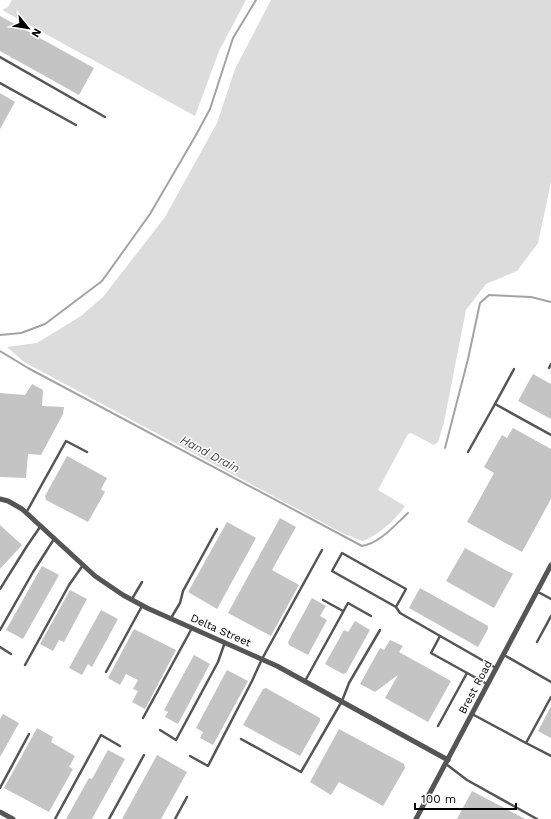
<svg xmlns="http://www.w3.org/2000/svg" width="551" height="819" font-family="'Work Sans',sans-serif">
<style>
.green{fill:#dcdcdc}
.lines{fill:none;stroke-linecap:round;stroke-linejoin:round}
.stream{stroke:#a3a3a3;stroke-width:2}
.building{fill:#c4c4c4}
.service{stroke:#555;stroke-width:2.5}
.minor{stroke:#555;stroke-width:5}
.labels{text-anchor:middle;stroke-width:3;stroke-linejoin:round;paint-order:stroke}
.street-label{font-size:11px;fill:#000;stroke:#fff}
.water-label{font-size:12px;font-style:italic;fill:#444;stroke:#fff}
</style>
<rect width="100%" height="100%" fill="#fff"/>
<g class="green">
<polygon points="12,0 246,0 219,51 195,116 2,10 8,7"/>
<path d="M271,0h280v182l-13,61 -21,28 -31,13 -20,26 -22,112 -6,20 -4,3 -23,-12 -3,1 -30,56 27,16c-11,15 -25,28 -42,35l-19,-7 -320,-172 -17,-15 30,-4 44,-27 22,-19 62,-80 52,-94 18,-54z"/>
</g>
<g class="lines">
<g class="stream">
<polyline points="0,335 21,333 45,324 102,281 150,214 196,135 210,109 233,38 256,0"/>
<path d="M0,351l28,17 334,178c18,-3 32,-20 46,-33"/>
<polyline points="445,448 468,359 480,303 489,295 531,297 551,302"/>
</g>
</g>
<g class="building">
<polygon points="0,16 94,68 79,95 0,51"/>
<polygon points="0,93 15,102 0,129"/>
<polygon points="533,374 551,384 551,419 518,401"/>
<polygon points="32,384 43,390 42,406 64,407 63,414 41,455 28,454 26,478 0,477 0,393 25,395"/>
<polygon points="513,428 551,449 551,499 522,552 467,522 494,473 484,467 502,435 507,438"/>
<polygon points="67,456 107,478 101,489 105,492 88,522 46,500 45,496"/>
<polygon points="280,518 296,527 272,570 299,585 271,636 228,613"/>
<polygon points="227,522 256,538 217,609 188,592"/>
<polygon points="0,525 22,545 0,569"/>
<polygon points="465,548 513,574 494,608 446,581"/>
<polygon points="42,566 59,575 23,639 6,630"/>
<polygon points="420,588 488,626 488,629 478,647 409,608"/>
<polygon points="70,590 87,599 64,642 59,640 53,651 40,644"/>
<polygon points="312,598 326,606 320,616 327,620 308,655 289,645 288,642"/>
<polygon points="101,610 118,619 92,667 88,664 82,675 69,668"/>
<polygon points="355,621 370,630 346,673 343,674 325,664 344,630 348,632"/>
<polygon points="134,629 176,650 145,709 132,702 138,691 133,689 138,680 126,674 120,685 108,678"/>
<polygon points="390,640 403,646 399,652 451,681 428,722 385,698 398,675 375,692 360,684 380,648 384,650"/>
<polygon points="194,655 210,664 178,724 165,717 168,712 164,710"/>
<polygon points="227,670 248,681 213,745 200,738 203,732 196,728"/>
<polygon points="266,688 320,718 320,721 300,756 243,725 263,689"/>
<polygon points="551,706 551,738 538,731"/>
<polygon points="3,714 19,723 0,757 0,719"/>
<polygon points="37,728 53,737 51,742 75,756 69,767 73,769 49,812 4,788"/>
<polygon points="339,729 404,764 405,768 383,806 339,782 331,795 310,782"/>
<polygon points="108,750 125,759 92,819 66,819 89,778 92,779"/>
<polygon points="157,755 187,772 161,819 122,819"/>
<polygon points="472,791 525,819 457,819"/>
</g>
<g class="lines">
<g class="service">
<polyline points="0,57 105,117"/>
<polyline points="0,83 76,125"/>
<polyline points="549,368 551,364"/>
<polyline points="514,369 495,404 551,435"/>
<polyline points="468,452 495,404"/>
<polyline points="26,513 66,441 87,452"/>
<polyline points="0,589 27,546 40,527"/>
<polyline points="538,592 551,599"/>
<polyline points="132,599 142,582"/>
<polyline points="323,600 343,611"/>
<polyline points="396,607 332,571 342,553 406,589 396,607 400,613 496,668"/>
<polyline points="171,618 180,603 183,591 217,529"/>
<polyline points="0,630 33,572 54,539"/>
<polyline points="440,636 431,653 487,684"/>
<polyline points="537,642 551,616"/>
<polyline points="0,647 11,654"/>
<polyline points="504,655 551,682"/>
<polyline points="25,665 69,585 83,565"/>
<polyline points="106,672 142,606"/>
<polyline points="305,681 348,603 371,616"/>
<polyline points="472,714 526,743 551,697"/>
<polyline points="143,718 192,628"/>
<polyline points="438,726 467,673"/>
<polyline points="160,730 176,740 218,662 225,642"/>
<polyline points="241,739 301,772 342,701 349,683 380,630"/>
<polyline points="526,743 551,756"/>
<polyline points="190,756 208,766 252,681 262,659 322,550"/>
<polyline points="446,764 467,780 537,819"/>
<polyline points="0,788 29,734"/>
<polyline points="55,819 101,735 120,746"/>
<polyline points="109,819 144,755"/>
<polyline points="175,819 187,797"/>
</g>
<g class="minor">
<polyline points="0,499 8,501 22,509 95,576 123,595 147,608 277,666 448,760"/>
<polyline points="0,812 13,819"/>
<polyline points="416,819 551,565"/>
</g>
</g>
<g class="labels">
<g class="street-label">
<text transform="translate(221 630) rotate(24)" y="4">Delta Street</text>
<text transform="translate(475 687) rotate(-62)" y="4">Brest Road</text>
</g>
<g class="water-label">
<text transform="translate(210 454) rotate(28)" y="4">Hand Drain</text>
</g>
</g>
<g transform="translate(28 28) rotate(120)" stroke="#ffffff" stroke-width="3" paint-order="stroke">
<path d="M0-3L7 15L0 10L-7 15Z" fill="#000000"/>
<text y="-6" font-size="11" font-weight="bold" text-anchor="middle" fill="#000000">N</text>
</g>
<path d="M415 803v6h101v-6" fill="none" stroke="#000000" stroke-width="2"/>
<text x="421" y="803" font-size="12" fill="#000000" stroke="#ffffff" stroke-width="3" paint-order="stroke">100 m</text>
</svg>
